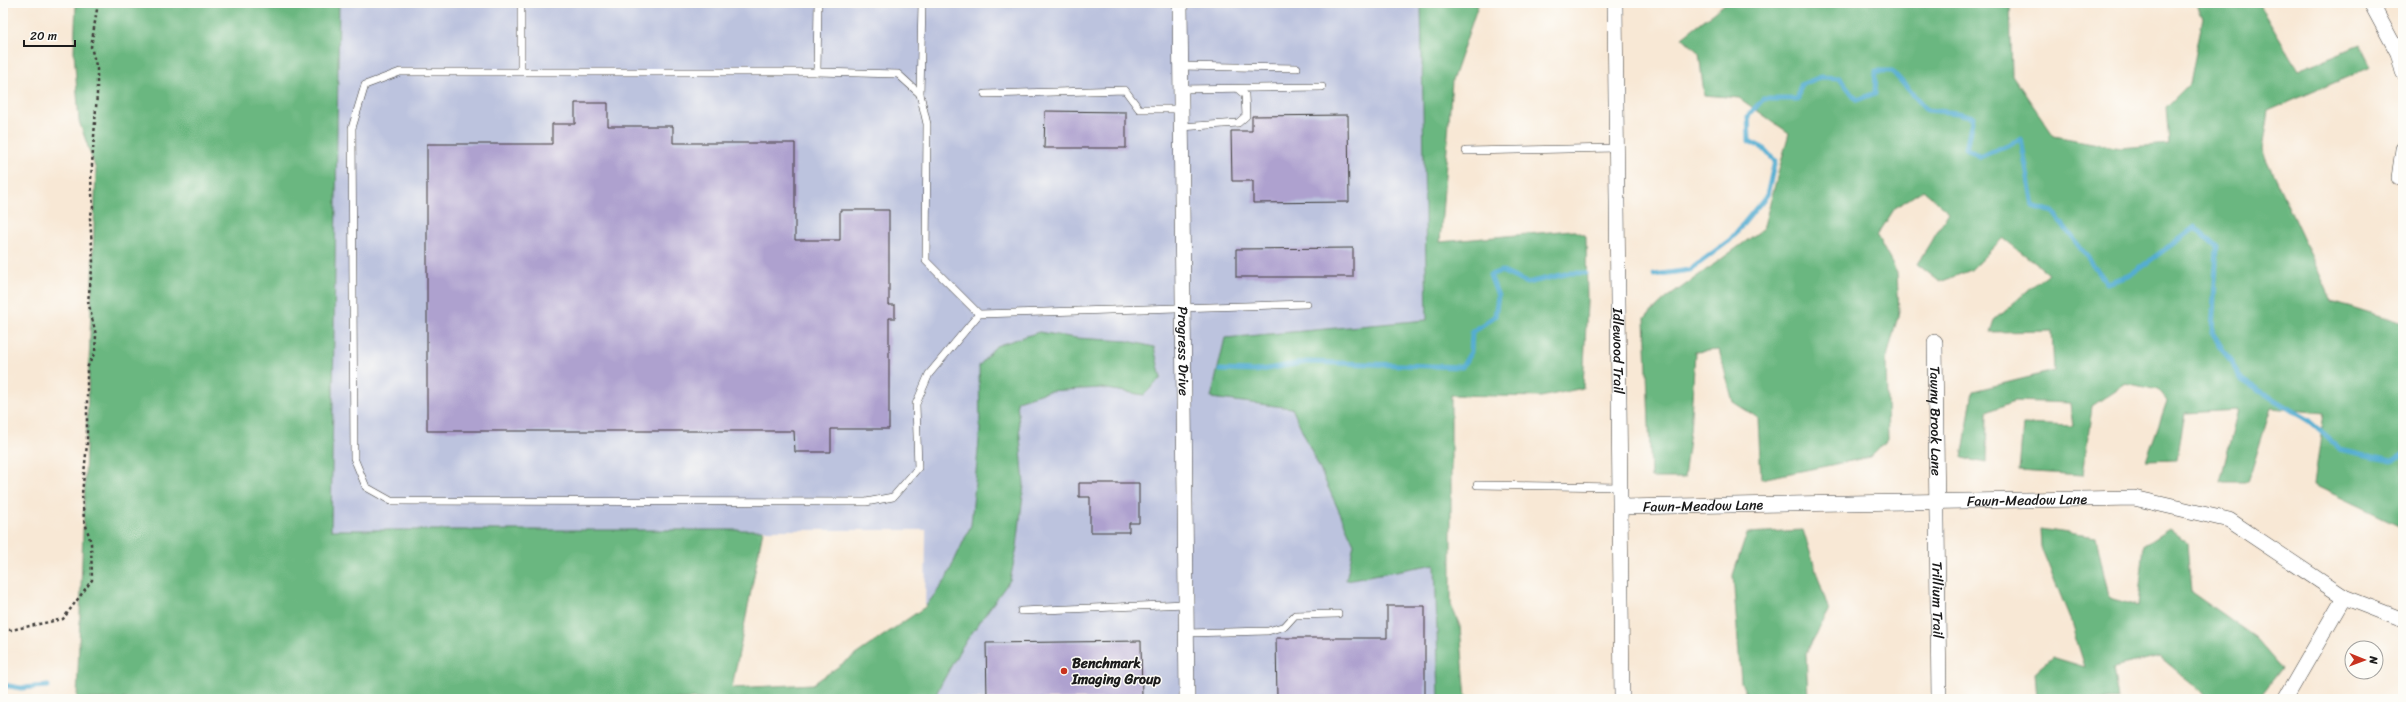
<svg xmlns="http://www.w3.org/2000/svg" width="2406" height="702" font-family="Sriracha,sans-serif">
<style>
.industrial{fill:#bcc3de}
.forest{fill:#6ab780;stroke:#436a4e}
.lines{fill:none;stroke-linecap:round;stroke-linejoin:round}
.stream{stroke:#54add1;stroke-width:5}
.building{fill:#aea1cf}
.lane-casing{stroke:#3d3b38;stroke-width:8}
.street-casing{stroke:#3d3b38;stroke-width:16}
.path{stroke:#3d3b38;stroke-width:2.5;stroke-dasharray:3 3;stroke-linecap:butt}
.lane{stroke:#fff;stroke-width:7}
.street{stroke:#fff;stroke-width:15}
.poi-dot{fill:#c8321e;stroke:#fdfcf7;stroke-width:1.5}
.labels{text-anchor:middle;stroke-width:3;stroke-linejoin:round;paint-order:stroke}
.street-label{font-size:14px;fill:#1c1c1c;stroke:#fdfcf7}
.poi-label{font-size:14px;font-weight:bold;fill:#1c1c1c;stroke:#fdfcf7;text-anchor:start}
</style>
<rect width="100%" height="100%" fill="#fdfcf7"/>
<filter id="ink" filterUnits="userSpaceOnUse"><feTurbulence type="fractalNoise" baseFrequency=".025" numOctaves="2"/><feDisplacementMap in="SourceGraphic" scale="8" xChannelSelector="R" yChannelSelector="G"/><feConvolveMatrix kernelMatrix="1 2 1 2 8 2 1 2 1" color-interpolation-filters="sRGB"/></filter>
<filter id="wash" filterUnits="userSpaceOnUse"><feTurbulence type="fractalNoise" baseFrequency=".012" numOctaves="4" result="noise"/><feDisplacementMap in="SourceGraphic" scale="16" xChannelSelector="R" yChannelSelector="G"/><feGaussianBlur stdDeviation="0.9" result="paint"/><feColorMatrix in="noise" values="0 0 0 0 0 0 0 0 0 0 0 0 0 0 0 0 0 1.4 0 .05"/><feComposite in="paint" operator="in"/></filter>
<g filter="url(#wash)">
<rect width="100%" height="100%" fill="#f8e8d5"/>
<polygon class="industrial" points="339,3 1422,3 1427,320 1439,699 924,699 926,530 331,530"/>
<g class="forest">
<polygon points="76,3 339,3 331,530 763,530 732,688 813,684 925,607 945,581 971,525 980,430 979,366 996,346 1039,332 1076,338 1128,341 1154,347 1161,378 1144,395 1101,388 1049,391 1017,401 1024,485 1017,547 1010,580 961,648 937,692 937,699 77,699 96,170 79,121 74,51"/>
<polygon points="1421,3 1478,3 1478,5 1452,81 1440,242 1572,230 1586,236 1587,302 1583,388 1541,397 1451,395 1451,605 1460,626 1466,699 1439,699 1435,564 1346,580 1354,544 1292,408 1211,398 1225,338 1427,320"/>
<polygon points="1726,3 2010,3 2012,75 2054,136 2120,148 2169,144 2166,107 2190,83 2203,17 2196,3 2258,3 2298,70 2360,45 2371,67 2268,111 2262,150 2332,301 2403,323 2403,527 2314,485 2324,413 2271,408 2248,482 2220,482 2238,410 2185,413 2177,460 2146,461 2167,401 2158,390 2126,383 2092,406 2083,475 2019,471 2023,424 2073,426 2070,403 2014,401 1987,412 1986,463 1962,458 1973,391 2054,371 2052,331 1990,332 1994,320 2048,273 2003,238 1971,270 1940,282 1917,264 1949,212 1923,190 1895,208 1877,236 1897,273 1899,312 1886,361 1888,439 1871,457 1761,479 1758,418 1733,402 1719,350 1695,352 1690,431 1684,478 1651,478 1645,318 1667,298 1763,229 1789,133 1739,98 1704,95 1699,53 1682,37"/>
<polygon points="2040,529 2096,537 2109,598 2138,606 2144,545 2169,529 2187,543 2191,592 2256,638 2282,668 2258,699 2211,699 2160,657 2113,668 2118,699 2037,699 2035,672 2052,657 2085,667 2069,616 2041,547"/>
<polygon points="1803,530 1829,611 1806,653 1808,699 1748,699 1741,682 1733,575 1747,533"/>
</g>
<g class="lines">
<g class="stream">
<polyline points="1654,275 1690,270 1730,240 1767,195 1775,161 1763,148 1749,141 1748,116 1763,99 1798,99 1800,85 1821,77 1840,78 1857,100 1875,93 1876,71 1892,71 1927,110 1958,113 1973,117 1966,148 1980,157 2021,139 2033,206 2053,212 2107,283 2129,276 2195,227 2217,247 2212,332 2242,380 2309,421 2340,449 2391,461 2403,454"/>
<polyline points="1220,370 1255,371 1307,362 1462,367 1471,352 1472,332 1495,316 1498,296 1490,275 1501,271 1527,283 1570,273 1585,273"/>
<polyline points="3,685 21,688 48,686"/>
</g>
</g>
<g id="blocks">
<g class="building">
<polygon points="575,103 608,103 608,126 673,126 673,143 795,143 795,240 840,240 840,210 889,210 889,305 895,305 895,318 889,318 889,429 831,429 831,452 795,452 794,431 427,431 427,144 552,144 552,124 575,124"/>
<polygon points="1045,111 1126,112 1126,148 1044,148"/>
<polygon points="1348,115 1349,202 1253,203 1253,181 1232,181 1231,131 1252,131 1252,116"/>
<polygon points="1353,248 1353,277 1236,277 1236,249"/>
<polygon points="1079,483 1139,483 1139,523 1129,523 1129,532 1090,532 1090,497 1079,497"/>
<polygon points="1387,606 1425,606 1425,699 1277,699 1276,638 1387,638"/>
<polygon points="1141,641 1142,699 987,699 986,643"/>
</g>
</g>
</g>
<g filter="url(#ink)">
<use href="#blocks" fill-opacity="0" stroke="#3d3b38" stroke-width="1"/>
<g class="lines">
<defs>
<g id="lane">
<polyline points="1180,66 1297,68"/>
<polyline points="521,71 521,3"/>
<polyline points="817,72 818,3"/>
<polyline points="1180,89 1322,87"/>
<polyline points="920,94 922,3"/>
<polyline points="985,94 1125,90 1139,109 1181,109"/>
<polyline points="1181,127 1238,123 1246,116 1245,95 1238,89"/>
<polyline points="1466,151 1616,148"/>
<polyline points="979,314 926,261 927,124 920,94 898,74 817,72 400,72 365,85 352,128 354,458 366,487 391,501 866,502 893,497 918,468 916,404 929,374 979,314 1307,304"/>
<polyline points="1477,485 1620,487"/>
<polyline points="1021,611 1186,604"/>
<polyline points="1186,633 1268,631 1285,626 1295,615 1338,614"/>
</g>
<g id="street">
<path id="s1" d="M1180,3l7,696"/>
<path id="s2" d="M1615,3l7,696"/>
<polyline points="2371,3 2398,53 2403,72"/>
<polyline points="2399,178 2403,149"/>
<path id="s3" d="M1935,342l4,357"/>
<path id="s4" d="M1621,507l513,-9 95,22 115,77 59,23"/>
<polyline points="2285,699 2344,597"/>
</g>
</defs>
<use href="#lane" class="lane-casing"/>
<use href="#street" class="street-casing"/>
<polyline class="path" points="3,629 11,630 63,619 92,580 91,543 84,519 82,494 87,444 87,368 95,352 96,335 88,301 93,262 90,218 93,207 91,179 97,94 97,69 91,47 98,3"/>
<use href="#lane" class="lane"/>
<use href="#street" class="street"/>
</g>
</g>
<circle class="poi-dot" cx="1064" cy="671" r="4"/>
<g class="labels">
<g class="street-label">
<text dy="5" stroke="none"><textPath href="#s1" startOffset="348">Progress Drive</textPath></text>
<text dy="5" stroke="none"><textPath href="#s2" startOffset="348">Idlewood Trail</textPath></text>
<text dy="5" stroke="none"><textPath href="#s3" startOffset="79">Tawny Brook Lane</textPath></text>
<text dy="5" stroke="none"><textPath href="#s4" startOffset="406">Fawn-Meadow Lane</textPath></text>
<text dy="5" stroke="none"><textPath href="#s4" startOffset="82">Fawn-Meadow Lane</textPath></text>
<text dy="5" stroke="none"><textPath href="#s3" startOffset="258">Trillium Trail</textPath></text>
</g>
<g class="poi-label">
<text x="1072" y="668">Benchmark<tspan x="1072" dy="16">Imaging Group</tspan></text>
</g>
</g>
<rect width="2406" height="702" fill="none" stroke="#fdfcf7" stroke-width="16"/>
<g transform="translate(2364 660) rotate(91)"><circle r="19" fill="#fdfcf7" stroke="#a3a29f"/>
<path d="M0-3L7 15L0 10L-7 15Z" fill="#c8321e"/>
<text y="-6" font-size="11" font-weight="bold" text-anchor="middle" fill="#1c1c1c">N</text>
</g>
<path d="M24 40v6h51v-6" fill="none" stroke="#1c1c1c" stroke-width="2"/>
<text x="30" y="40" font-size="12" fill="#1c1c1c" stroke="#fdfcf7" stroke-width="3" paint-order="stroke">20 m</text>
</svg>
